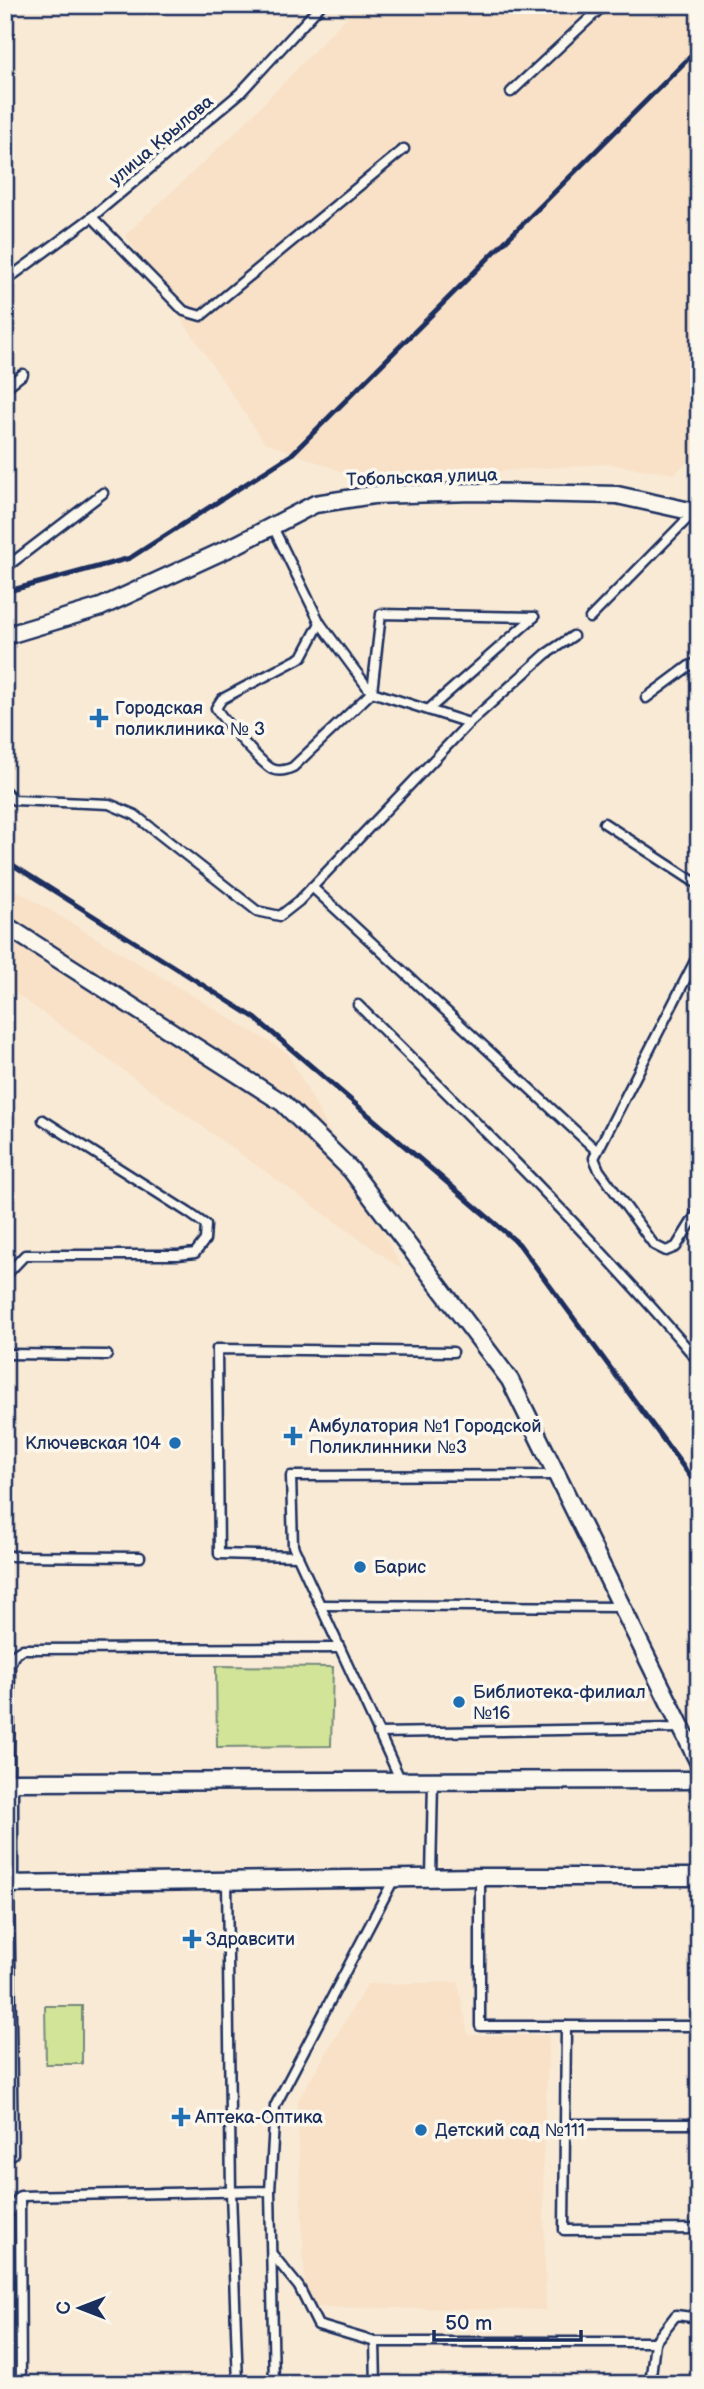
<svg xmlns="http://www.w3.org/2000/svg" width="704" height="2389" font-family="'Balsamiq Sans',sans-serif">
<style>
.built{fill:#f8e1c7}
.green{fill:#d1e498;stroke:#768a7b;stroke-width:2}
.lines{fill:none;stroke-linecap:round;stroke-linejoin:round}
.service-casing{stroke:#1b2f5e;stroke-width:13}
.minor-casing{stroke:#1b2f5e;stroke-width:21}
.service{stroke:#fbf7ec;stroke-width:8}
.minor{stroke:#fbf7ec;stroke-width:16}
.rail{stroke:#1b2f5e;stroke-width:5}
.poi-dot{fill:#1f6fb2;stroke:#fbf7ec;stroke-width:2.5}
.labels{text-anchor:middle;stroke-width:7;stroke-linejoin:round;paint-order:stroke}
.street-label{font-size:18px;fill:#1b2f5e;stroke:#fbf7ec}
.poi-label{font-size:18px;fill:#1b2f5e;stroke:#fbf7ec;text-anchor:start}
</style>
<rect width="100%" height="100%" fill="#f9ead6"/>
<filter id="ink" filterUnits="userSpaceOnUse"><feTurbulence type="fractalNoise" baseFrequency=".0143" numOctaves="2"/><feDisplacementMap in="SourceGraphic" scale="14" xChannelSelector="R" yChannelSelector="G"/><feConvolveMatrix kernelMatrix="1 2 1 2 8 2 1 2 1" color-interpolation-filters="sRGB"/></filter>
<g filter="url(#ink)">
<g class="built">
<polygon points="358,5 699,5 699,452 674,474 608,464 364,480 264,442 125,235 235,133"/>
<polygon points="11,887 288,1053 403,1270 5,986 5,899"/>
<polygon points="458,1982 468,2035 549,2035 543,2158 546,2310 317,2307 305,2293 297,2102 367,1984"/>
</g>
<g class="green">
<polygon points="216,1666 333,1667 331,1746 217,1747"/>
<polygon points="45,2006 82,2006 82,2064 46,2064"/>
</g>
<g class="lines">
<defs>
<g id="service">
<polyline points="5,14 14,5"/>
<polyline points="511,92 604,5"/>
<polyline points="92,217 184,311 201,316 404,149"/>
<polyline points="5,281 92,217 240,93 321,5"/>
<polyline points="5,388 23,374"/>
<polyline points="273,527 320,623 371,692"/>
<polyline points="5,568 103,493"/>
<polyline points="590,618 695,511"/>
<path d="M320,623l-18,34 -80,42 -6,9c6,11 46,56 56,61 7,3 15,1 21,-2l79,-75 97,31"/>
<polyline points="372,692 381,614 534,617"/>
<polyline points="646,698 689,666 699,662"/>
<polyline points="428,710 534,617"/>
<polyline points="5,791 14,800 109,804 135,815 257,911 280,916 299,901 469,723 546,654 573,636"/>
<polyline points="604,823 699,885"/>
<polyline points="312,887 597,1151"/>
<polyline points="699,953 594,1158 599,1170 654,1245 666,1251 676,1247 699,1210"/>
<path d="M358,1005c117,116 235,231 341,357"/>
<polyline points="5,1276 25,1255 178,1255 195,1253 205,1240 206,1225 189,1213 43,1120"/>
<polyline points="5,1354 107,1355"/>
<polyline points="5,1556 140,1557"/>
<polyline points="298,1556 219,1554 217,1349 453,1352"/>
<polyline points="320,1605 621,1607"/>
<polyline points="378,1733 681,1728"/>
<polyline points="401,1781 293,1546 291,1476 557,1475"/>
<polyline points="9,1782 10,1664 15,1654 23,1649 339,1648"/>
<polyline points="480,1877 480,2026 699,2026"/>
<polyline points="431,1878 433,1781"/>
<polyline points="227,1881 231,2192 238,2384"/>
<polyline points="9,1884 13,2154"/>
<polyline points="566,2026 564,2230 699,2229"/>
<polyline points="565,2124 699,2124"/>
<polyline points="270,2191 274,2384"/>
<polyline points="20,2198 21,2384"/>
<polyline points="5,2215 9,2213 20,2196 270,2191 275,2106 394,1879"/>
<polyline points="273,2255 299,2287 318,2325 375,2342 376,2384"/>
<polyline points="375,2342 655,2342"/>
<polyline points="650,2384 655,2342 676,2315 699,2318"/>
</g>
<g id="minor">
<polyline points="5,636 101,607 238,544 315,504 373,495 473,492 617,495 699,513"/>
<polyline points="5,925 283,1103 351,1170 510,1380 699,1763"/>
<polyline points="5,1884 480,1877 699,1877"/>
<polyline points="9,1884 9,1782 699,1780"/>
</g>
</defs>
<use href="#service" class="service-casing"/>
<use href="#minor" class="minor-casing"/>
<use href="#service" class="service"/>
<use href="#minor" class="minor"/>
<g class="rail">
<polyline points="5,592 130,558 291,455 699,48"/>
<polyline points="5,860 255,1018 519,1244 699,1488"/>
</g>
</g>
</g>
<g class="poi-dot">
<path d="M95.5 707.5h7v7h7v7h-7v7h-7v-7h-7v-7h7z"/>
<path d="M289.5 1425.5h7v7h7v7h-7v7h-7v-7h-7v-7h7z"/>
<circle cx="175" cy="1443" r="7"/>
<circle cx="360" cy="1567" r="7"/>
<circle cx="459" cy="1702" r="7"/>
<path d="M188.5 1928.5h7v7h7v7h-7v7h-7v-7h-7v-7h7z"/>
<path d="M177.5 2106.5h7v7h7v7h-7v7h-7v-7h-7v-7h7z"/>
<circle cx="421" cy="2130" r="7"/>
</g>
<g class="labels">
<g class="street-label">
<text transform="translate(161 140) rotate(-40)" y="6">улица Крылова</text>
<text transform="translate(422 477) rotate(-2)" y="6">Тобольская улица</text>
</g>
<g class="poi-label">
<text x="115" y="714">Городская<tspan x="115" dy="21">поликлиника № 3</tspan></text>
<text x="309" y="1432">Амбулатория №1 Городской<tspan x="309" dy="21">Поликлинники №3</tspan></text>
<text x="161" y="1449" text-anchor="end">Ключевская 104</text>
<text x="374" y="1573">Барис</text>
<text x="473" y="1698">Библиотека-филиал<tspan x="473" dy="21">№16</tspan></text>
<text x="206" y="1945">Здравсити</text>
<text x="195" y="2123">Аптека-Оптика</text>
<text x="435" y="2136">Детский сад №111</text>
</g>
</g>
<rect width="704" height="2389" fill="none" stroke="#fbf7ec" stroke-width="28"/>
<rect x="14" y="14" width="676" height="2361" fill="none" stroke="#1b2f5e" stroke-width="2.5" filter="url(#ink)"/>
<g transform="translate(80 2308) rotate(270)" stroke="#fbf7ec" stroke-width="5" paint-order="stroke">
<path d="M0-5L12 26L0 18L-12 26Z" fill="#1b2f5e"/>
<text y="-10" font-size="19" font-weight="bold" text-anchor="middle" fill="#1b2f5e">С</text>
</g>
<path d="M434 2330v10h147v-10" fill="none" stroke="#1b2f5e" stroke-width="3.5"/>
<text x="445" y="2330" font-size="21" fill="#1b2f5e" stroke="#fbf7ec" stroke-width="5" paint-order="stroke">50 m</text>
</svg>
